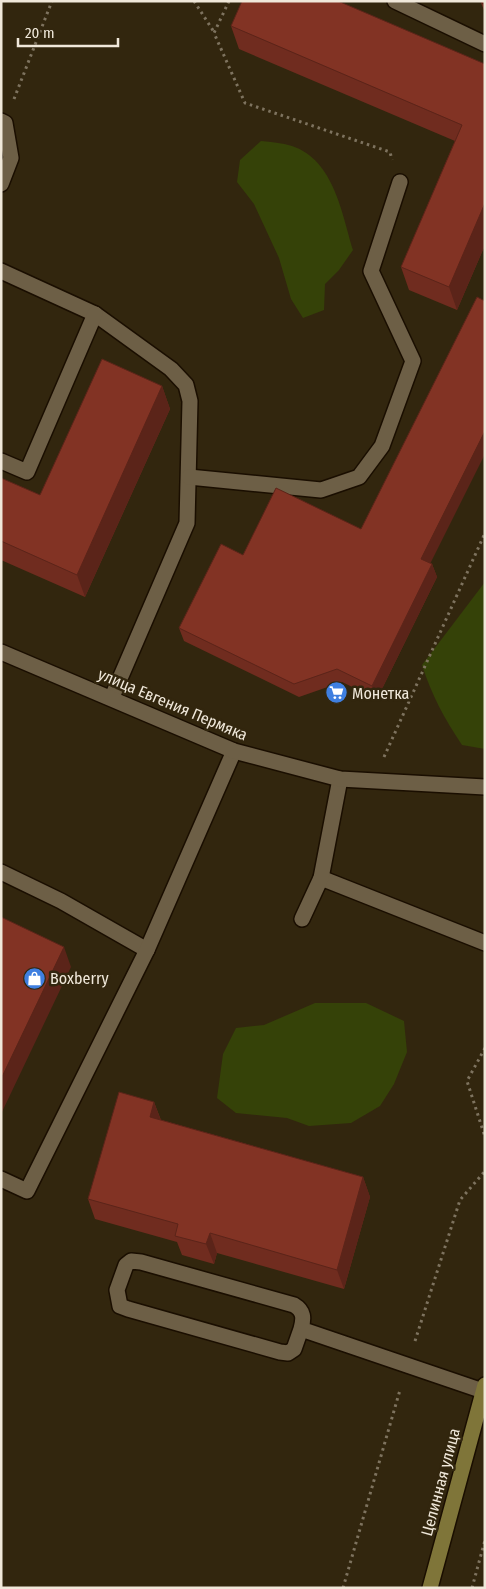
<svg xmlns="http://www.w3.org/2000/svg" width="486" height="1589" font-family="'Fira Sans Condensed',sans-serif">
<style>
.green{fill:#354208}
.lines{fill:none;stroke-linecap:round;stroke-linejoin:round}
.lane-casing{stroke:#1a0e00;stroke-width:18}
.street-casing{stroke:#1a0e00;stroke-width:18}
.secondary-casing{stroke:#1a0e00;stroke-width:18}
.path{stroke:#7e735f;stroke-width:3;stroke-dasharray:2.5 4;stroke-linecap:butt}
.lane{stroke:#6d5f46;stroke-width:15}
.street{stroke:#6d5f46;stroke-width:15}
.secondary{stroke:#7f7539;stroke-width:15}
.wall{fill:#702c1f}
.shaded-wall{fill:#5b2419}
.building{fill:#823324;stroke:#5b2419}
.labels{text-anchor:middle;stroke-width:5;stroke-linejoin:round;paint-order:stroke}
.poi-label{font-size:16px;fill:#f0e8da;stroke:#32260e;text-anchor:start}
.street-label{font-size:16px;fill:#f0e8da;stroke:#32260e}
</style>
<rect width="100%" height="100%" fill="#32260e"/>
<g class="green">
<path d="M261,141c10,1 21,2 31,5 42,14 50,68 61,104l-14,20 -14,14 -1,26 -21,8 -12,-19 -12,-41 -25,-54 -17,-22 3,-22z"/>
<path d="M485,582v167l-23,-4c-18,-27 -30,-49 -40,-80z"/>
<polygon points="315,1003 366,1003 404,1021 407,1052 394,1084 380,1106 351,1123 309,1126 287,1118 236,1113 217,1098 223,1054 236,1028 264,1025"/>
</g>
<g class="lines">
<defs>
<g id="lane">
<polyline points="395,1 485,44"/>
<polyline points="1,121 5,123 11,158 1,184"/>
<polyline points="1,271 95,314 171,369 186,385 190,401 187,523 112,697"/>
<polyline points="1,461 27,472 95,314"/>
<polyline points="189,477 321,490 359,477 382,446 413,361 371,271 400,182"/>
<polyline points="1,872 61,901 147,950"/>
<polyline points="321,878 485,943"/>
<polyline points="302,919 321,878 340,779"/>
<polyline points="1,1179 27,1191 147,950 234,751"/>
<path d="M301,1329c3,-11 3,-18 -7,-24l-153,-43 -10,-1 -5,4 -9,25 3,16 8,3 152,43 8,1 6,-4 7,-20 182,62"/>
</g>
<polyline id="street" points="1,652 234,751 340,779 485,787"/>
<polyline id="secondary" points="430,1588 485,1385"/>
</defs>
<use href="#lane" class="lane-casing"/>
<use href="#street" class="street-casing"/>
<use href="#secondary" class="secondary-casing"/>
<g class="path">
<polyline points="194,1 214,32"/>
<polyline points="229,1 214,33 245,103 390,152 392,160"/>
<polyline points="14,99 52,1"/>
<polyline points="384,757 485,533"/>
<polyline points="485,1048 467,1081 485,1137"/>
<polyline points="415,1341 460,1200 485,1171"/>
<polyline points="343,1588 400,1390"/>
<polyline points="472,1588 485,1540"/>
</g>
<use href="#lane" class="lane"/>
<use href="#street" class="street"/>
<use href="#secondary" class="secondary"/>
</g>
<g class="wall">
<polygon points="485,1 485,11 484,10 481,3"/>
<polygon points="231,26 485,64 485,245 457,310 409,290 401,267 455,141 239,49"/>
<polygon points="162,386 170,409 85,597 1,560 1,478 40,495"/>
<polygon points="243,555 430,563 432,564 437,577 377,699 342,682 299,697 184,641 179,628"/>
<polygon points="154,1102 161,1120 363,1177 370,1197 344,1289 217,1253 214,1264 182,1255 177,1242 95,1219 88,1199"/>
</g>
<g class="shaded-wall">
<polygon points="485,203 485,245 457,310 449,287"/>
<polygon points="162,386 170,409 85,597 77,575"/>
<polygon points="485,431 485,454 426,572 421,559"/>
<polygon points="432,564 437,577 377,699 372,686"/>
<polygon points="64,947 71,967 1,1114 1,1079"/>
<polygon points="154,1102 161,1121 150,1117"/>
<polygon points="363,1177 370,1197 344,1289 337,1270"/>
<polygon points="210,1233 217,1253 214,1264 206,1244"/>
</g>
<g class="building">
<polygon points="242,1 338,1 485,64 485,203 449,287 401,267 462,125 231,26"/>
<polygon points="482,1 485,1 485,4 481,3"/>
<polygon points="477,297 485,301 485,431 421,559 432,564 372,686 337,669 294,684 179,628 221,544 243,555 276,488 361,529"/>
<polygon points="102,359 162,386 77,575 1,541 1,478 40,495"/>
<polygon points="1,917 64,947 1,1079"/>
<polygon points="119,1092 154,1102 150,1117 363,1177 337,1270 210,1233 206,1244 175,1236 178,1224 88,1199"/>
</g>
<defs>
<symbol id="supermarket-disc" viewBox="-11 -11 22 22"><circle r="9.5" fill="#3f7fe0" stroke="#32260e"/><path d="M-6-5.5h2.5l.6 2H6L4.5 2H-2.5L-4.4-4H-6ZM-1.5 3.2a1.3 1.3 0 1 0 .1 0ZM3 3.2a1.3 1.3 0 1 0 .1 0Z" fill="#fff"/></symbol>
<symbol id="shop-disc" viewBox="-11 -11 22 22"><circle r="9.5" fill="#3f7fe0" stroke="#32260e"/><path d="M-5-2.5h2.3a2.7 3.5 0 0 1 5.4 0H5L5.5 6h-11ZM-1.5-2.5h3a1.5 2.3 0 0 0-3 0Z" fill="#fff"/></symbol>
</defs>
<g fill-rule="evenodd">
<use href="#supermarket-disc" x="324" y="680" width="25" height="25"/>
<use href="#shop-disc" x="22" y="966" width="25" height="25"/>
</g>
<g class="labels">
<g class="poi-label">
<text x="352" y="699">Монетка</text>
<text x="50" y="984">Boxberry</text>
</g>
<g class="street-label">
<text transform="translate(173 704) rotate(23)" y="6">улица Евгения Пермяка</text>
<text transform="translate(440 1482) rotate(-75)" y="6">Целинная улица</text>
</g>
</g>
<rect width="486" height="1589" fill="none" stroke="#f0e8da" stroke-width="5"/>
<path d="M18 38v8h100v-8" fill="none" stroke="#f0e8da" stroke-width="2.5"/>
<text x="25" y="38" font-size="15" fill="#f0e8da" stroke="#32260e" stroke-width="4" paint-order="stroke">20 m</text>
</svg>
